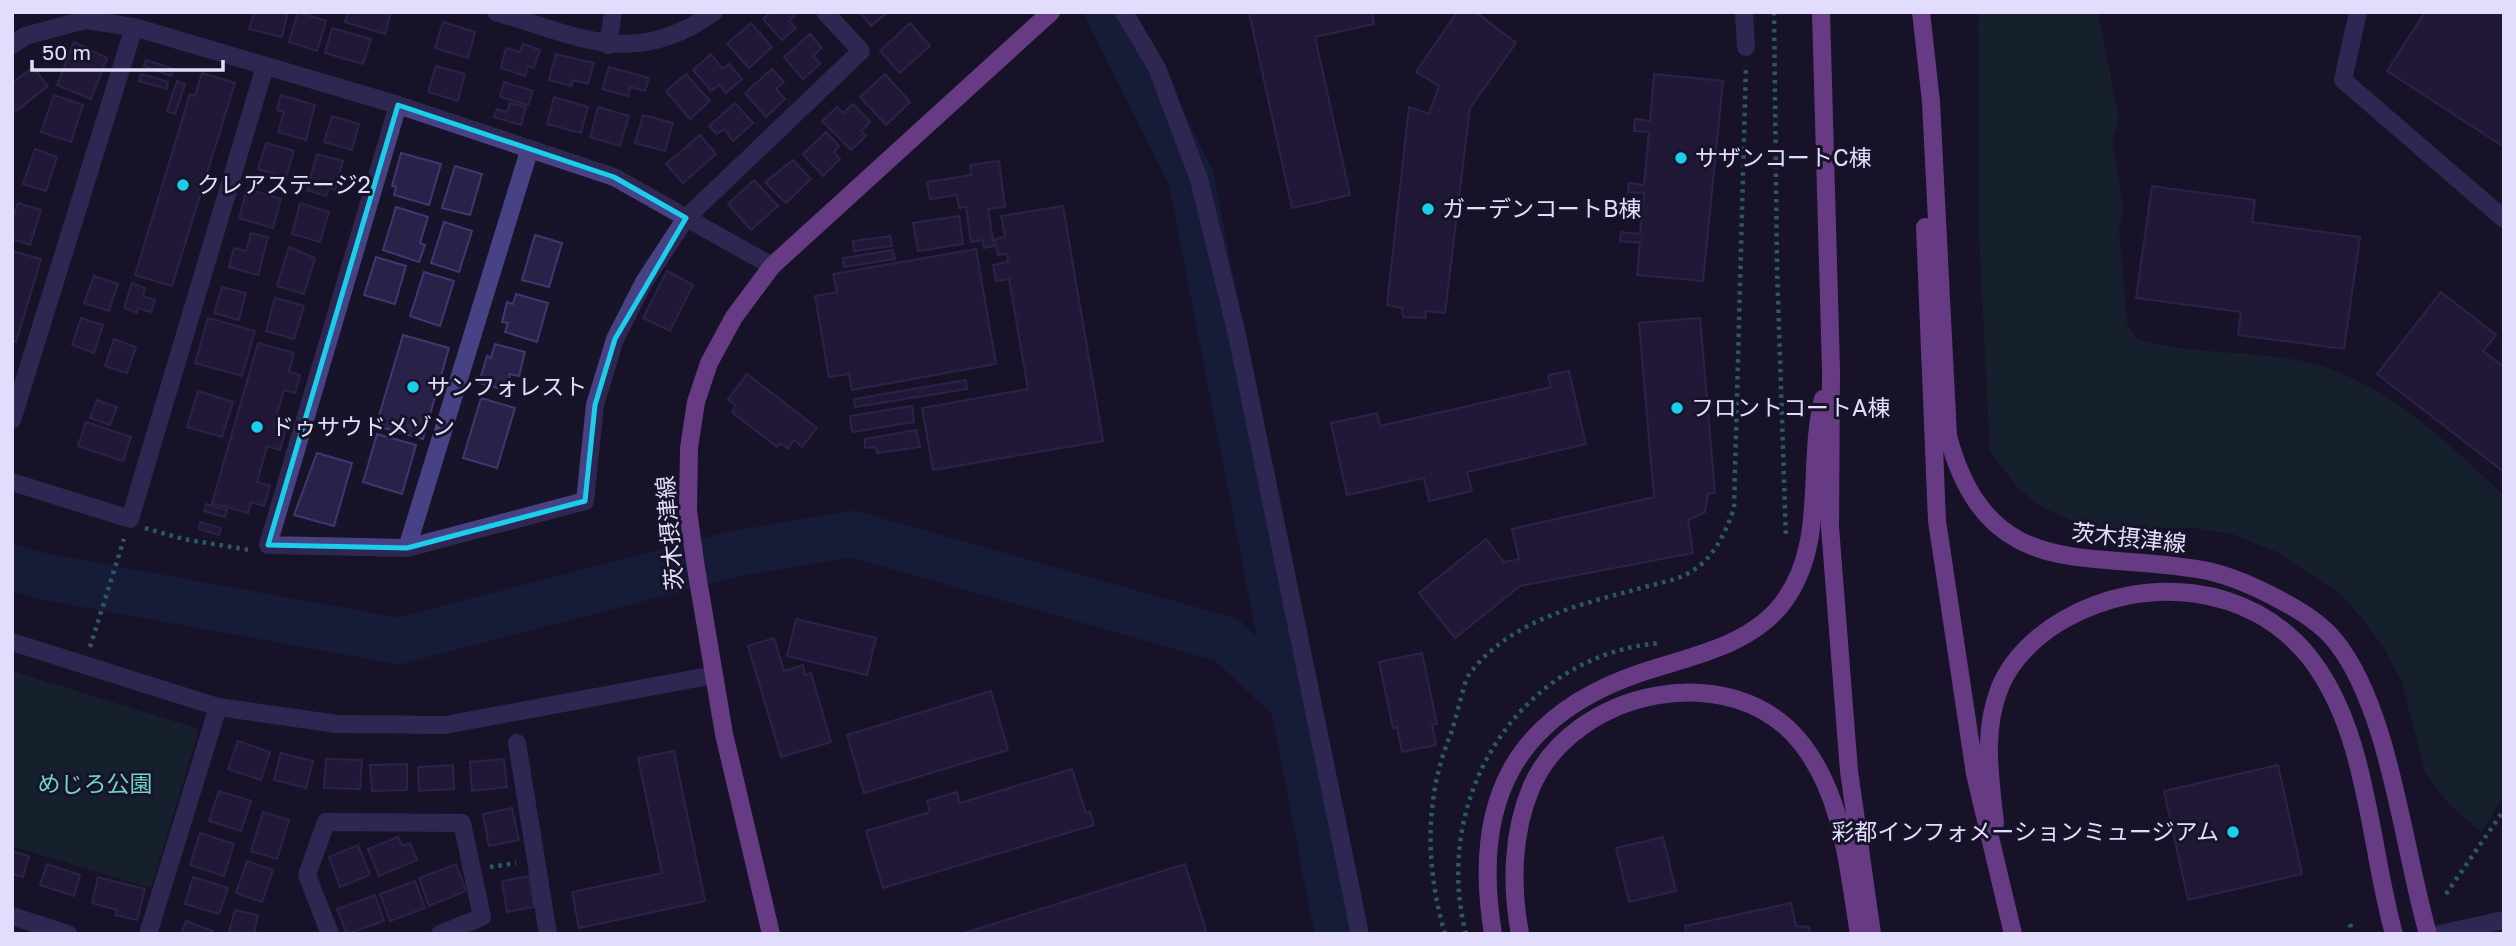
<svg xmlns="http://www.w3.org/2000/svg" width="2516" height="946" font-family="'Golos Text','Noto Sans JP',sans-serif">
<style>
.green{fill:#163232}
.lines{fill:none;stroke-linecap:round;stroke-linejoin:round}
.river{stroke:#14274b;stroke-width:46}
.building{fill:#2a2148;stroke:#433572;stroke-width:2}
.path{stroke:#3cb2af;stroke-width:4.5;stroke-dasharray:3.5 5;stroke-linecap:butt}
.minor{stroke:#474283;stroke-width:18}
.major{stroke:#c66ef2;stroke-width:18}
.marked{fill:none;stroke:#1bceeb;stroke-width:5;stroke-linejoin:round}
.poi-dot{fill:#1bceeb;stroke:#171328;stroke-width:2.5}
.labels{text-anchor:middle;stroke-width:6;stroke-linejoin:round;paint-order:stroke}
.poi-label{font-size:23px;fill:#e2ddfc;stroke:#171328;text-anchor:start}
.street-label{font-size:23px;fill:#e2ddfc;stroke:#171328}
.park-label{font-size:23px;fill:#6fd7c1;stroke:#171328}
</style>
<rect width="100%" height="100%" fill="#171328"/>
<g class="green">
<path d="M1978,12h120l21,108 -7,21 11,65 -4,24 8,93 9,16c52,16 111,11 165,22 79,16 147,81 203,135v299l-23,37 -34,-30 -22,-30 -23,-89 -18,-35 -20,-28 -27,-29 -60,-39 -45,-18 -39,-6h-90l-30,-7 -33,-15 -22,-18 -28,-37 -11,-217z"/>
<polygon points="12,671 199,729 151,888 12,846"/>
</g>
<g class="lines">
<g class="river">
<polyline points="1108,12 1191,178 1338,934"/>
<polyline points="12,567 41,576 398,641 734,554 853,534 1227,640 1291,701"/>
</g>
</g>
<g class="building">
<polygon points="254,12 288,12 282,37 249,29"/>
<polygon points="298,12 326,21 317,51 289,42"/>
<polygon points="348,12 391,12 385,34 345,22"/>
<polygon points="771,12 793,12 795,15 789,21 796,28 782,40 763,19"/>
<polygon points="860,12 888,12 871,26"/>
<polygon points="1249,12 1372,12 1374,24 1315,37 1350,195 1292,208"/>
<polygon points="1457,12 1476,12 1516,43 1470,108 1445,313 1425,311 1426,318 1403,317 1402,308 1387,305 1409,107 1429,114 1439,86 1416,72"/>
<polygon points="2425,12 2504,12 2504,147 2387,71"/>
<polygon points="443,22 475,32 468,58 435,48"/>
<polygon points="751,23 772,47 749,68 727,44"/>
<polygon points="910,23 930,46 900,73 880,51"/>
<polygon points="332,28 371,39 363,64 325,53"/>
<polygon points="810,34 822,48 813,56 820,64 803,79 784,57"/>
<polygon points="74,42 107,58 91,99 57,85"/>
<polygon points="523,44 540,50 534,68 528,66 525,76 501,68 506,48 520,52"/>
<polygon points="556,54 594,63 588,84 573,80 571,86 549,80"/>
<polygon points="711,54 723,69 729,64 742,79 726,93 719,85 711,91 693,70"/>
<polygon points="146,60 174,69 171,76 144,66"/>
<polygon points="436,66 465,74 458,101 428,92"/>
<polygon points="33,67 48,86 16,111 12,106 12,83"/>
<polygon points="609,67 649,78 645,91 630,87 628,96 602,89"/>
<polygon points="772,69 784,82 776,89 785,99 766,117 745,93"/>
<polygon points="202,73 235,83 172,286 135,275 190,94 195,96"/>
<polygon points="141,74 168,82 167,89 139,81"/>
<polygon points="686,74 710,101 690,119 666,91"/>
<polygon points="885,74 910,102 886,125 860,97"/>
<polygon points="1654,74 1723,81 1703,281 1637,275 1640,243 1620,241 1621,232 1640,234 1644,193 1628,192 1629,183 1644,185 1649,132 1634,131 1635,119 1650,121"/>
<polygon points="177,81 185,84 175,114 167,111"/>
<polygon points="504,82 533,91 528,105 500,97"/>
<polygon points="54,95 83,105 71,142 41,132"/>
<polygon points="281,95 315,105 306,140 278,132 284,112 277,110"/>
<polygon points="554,97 588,107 581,133 547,124"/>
<polygon points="510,103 526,107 521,125 494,117 497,109 507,112"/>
<polygon points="735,103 753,123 733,141 724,129 717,134 709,126"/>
<polygon points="853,104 870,122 861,131 866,136 851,150 822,121 837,107 843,113"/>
<polygon points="598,107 629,116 620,146 590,137"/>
<polygon points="643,115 673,123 665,151 635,143"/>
<polygon points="332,116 359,124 352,150 324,142"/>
<polygon points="826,132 839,146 834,152 840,159 823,176 803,154"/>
<polygon points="700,135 716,154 683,183 666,164"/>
<polygon points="266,143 294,151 286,177 258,169"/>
<polygon points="35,149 57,157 46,191 23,184"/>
<polygon points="401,153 441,164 429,205 394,195 396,187 392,186"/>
<polygon points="317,154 343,161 335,190 329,188 326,196 307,190"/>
<polygon points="793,160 811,179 786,203 765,182"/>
<polygon points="999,161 1005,207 988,209 994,246 984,248 983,240 971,242 966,207 959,208 957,195 930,199 927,182 971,175 970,165"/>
<polygon points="455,166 482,174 470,215 442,208"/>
<polygon points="754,180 778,206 751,230 728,204"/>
<polygon points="2152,186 2255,200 2252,222 2360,237 2344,349 2238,335 2241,312 2136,298"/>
<polygon points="247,189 281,199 273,228 239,218"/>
<polygon points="18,203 41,210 30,245 12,239 12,221"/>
<polygon points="300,203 329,212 320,242 292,234"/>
<polygon points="1063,206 1103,441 933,470 922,408 1028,389 1009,279 996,281 993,265 1008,262 1007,254 998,255 995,239 1005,237 1001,216"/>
<polygon points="396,207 428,217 420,243 425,245 419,262 383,250"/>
<polygon points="959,216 963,244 918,251 913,223"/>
<polygon points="444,222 472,231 459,272 431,263"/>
<polygon points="251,233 268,237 258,275 229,267 234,248 246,251"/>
<polygon points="535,235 562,243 549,287 522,280"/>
<polygon points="890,236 892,246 854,251 853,241"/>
<polygon points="289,247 315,258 304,294 277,286"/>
<polygon points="976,249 996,364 852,390 849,374 829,377 815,296 837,292 833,274"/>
<polygon points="893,250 895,259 844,267 843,258"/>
<polygon points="12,251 41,259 16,342 12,341"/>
<polygon points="376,257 406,266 395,304 364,295"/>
<polygon points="667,271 693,285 670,331 643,318"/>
<polygon points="424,272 454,281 440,326 410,316"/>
<polygon points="94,276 118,284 109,311 84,303"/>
<polygon points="132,283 145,288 143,296 155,300 151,312 138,308 137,313 124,308"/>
<polygon points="222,287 246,293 239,320 214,313"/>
<polygon points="2441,292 2496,335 2483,351 2504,367 2504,472 2377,374"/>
<polygon points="516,294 548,303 537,342 505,332 508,323 502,322 507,302 513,304"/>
<polygon points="275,298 304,306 294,339 266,331"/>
<polygon points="81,318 103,325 94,353 72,345"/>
<polygon points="208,318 255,331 242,376 195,363"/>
<polygon points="1700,318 1715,493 1708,494 1705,512 1688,520 1693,553 1520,586 1455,638 1419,593 1486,539 1504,562 1519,559 1512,529 1654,497 1639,323"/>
<polygon points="403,335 449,348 423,439 376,426"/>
<polygon points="114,339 136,347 127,373 105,366"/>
<polygon points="258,343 294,353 289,372 300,375 295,393 284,390 274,425 286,429 280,450 267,446 257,482 270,486 264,506 251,502 248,513 212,503"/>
<polygon points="495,344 525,352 519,376 510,374 506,390 479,383 487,356 491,358"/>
<polygon points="1569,371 1586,444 1467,472 1472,491 1429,501 1424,478 1347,495 1331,423 1377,413 1380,426 1551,387 1548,375"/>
<polygon points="747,374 817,428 802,447 794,440 788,449 781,443 777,447 732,412 736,406 728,399"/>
<polygon points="966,380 967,389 855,407 854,399"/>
<polygon points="198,391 233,402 222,437 187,427"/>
<polygon points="481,398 515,408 497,468 463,458"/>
<polygon points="97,400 117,407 110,425 90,418"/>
<polygon points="912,406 914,422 852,432 850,416"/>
<polygon points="86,422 131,437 123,461 78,446"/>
<polygon points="916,430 920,447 877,453 876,447 865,448 865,439"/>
<polygon points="377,434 416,445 402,494 363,482"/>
<polygon points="317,453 352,463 334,526 294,515"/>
<polygon points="206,504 227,510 225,517 204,511"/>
<polygon points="200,522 221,528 219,535 199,529"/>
<polygon points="796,619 876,638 867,675 787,656"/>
<polygon points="774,638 784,671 803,665 805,675 811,673 831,742 781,757 748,646"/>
<polygon points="1422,653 1437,724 1432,725 1436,745 1402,752 1397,727 1393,728 1379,662"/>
<polygon points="991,691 1008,750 864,793 847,735"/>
<polygon points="238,741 270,752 261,780 228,769"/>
<polygon points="674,751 705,901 579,928 572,892 662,873 638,758"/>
<polygon points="281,753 313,761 306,788 274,780"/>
<polygon points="326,759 362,760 360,789 324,788"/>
<polygon points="504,759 507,787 472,791 470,762"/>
<polygon points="407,764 407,790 372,791 370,765"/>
<polygon points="453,765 454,789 419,791 418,767"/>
<polygon points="2278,765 2302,874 2188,900 2164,791"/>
<polygon points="1072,769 1086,813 1090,812 1094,825 883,888 866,831 930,812 927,801 957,792 960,803"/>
<polygon points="219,791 251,801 241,831 209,821"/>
<polygon points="512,808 519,840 489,846 483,814"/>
<polygon points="263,812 289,820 277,859 251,851"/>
<polygon points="200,833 234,844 224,876 190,865"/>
<polygon points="398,837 402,846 410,843 417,860 379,876 368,849"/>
<polygon points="1663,837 1676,891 1629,902 1616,848"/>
<polygon points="358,845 370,875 340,887 329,857"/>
<polygon points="12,851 29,856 23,877 12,874"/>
<polygon points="247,861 273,870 262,902 236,893"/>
<polygon points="47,864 80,875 74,896 40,885"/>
<polygon points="456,864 466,891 429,906 419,878"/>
<polygon points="1185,864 1207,934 961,934"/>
<polygon points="529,876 534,907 507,912 502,881"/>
<polygon points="98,877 145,889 137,920 115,915 117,910 92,903"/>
<polygon points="193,877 228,888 219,914 185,904"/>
<polygon points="415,881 425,908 390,921 380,894"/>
<polygon points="375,895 384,921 347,934 337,909"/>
<polygon points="1791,903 1796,926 1809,927 1810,934 1687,934 1685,926"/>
<polygon points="235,910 258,915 254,934 229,932"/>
<polygon points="186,921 213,931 212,934 181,934"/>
</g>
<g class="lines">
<g class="path">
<polyline points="1774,12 1777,268 1786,539"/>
<polyline points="145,528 183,539 250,550"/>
<polyline points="90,647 124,539"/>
<polyline points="490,867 516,863"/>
<polyline points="2446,894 2504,810"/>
<polyline points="2350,924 2353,934"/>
<path d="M1445,934c-19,-64 -21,-135 5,-198 5,-12 14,-54 18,-60 39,-54 106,-70 166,-86 16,-5 36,-8 51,-15 27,-13 40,-40 49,-67l12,-443"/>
<path d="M1466,934c-35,-134 51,-279 194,-291"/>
</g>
<g class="minor">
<path d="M496,12c84,25 139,57 218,0"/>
<polyline points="1124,12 1157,68 1199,179 1237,335 1360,934"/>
<polyline points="1744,12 1746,47"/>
<polyline points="2358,12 2343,80 2504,219"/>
<polyline points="12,45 25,36 85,20 134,27 398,105 614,177 772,266"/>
<polyline points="608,45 613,12"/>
<polyline points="398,105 268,545 407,548 585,501 595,405 615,339 644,282 686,218 861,51 825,12"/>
<polyline points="12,420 134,27"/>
<polyline points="12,482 130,519 265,66"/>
<polyline points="407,548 529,151"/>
<polyline points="12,642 218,707 337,724 445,725 714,675"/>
<polyline points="517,743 548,934"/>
<polyline points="12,916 68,934"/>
<polyline points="148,934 218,707"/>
<polyline points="330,934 307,875 326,822 462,823 482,917 440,934"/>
<polyline points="2439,934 2504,920"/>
</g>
<g class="major">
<polyline points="1821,12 1831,370 1830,527 1849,771 1872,934"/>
<path d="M1921,12l10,90 17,334c41,152 144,112 260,135 27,6 50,17 74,30 20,11 40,23 54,41 54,68 67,206 92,292"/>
<polyline points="1925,227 1937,521 1975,774 2013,934"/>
<path d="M1995,823c-5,-47 -13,-91 5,-136 12,-29 38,-53 65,-68 78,-45 186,-36 245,39 58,74 59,187 84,276"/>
<polyline points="771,934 724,734 696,568 688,511 689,448 696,402 709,363 734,317 772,266 1051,12"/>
<path d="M1493,934c-22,-133 21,-220 153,-263 47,-15 104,-26 136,-67 46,-60 24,-137 41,-205"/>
<path d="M1520,934c-9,-47 -8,-101 11,-146 42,-99 202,-133 271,-44 42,54 46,125 57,190"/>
</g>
</g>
<path d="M0 0H2516V946H0ZM398,105l216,72 72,41 -71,121 -20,66 -10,96 -178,47 -139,-3z" fill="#171328" fill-opacity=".55" fill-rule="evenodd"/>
<path class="marked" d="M398,105l216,72 72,41 -71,121 -20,66 -10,96 -178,47 -139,-3z"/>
<g class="poi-dot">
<circle cx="1681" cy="158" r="7"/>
<circle cx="183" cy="185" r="7"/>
<circle cx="1428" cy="209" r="7"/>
<circle cx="413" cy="387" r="7"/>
<circle cx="1677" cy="408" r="7"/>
<circle cx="257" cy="427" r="7"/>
<circle cx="2233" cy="832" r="7"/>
</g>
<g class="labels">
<g class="poi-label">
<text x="1695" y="166">サザンコートC棟</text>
<text x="197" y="193">クレアステージ2</text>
<text x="1442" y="217">ガーデンコートB棟</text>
<text x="427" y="395">サンフォレスト</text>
<text x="1691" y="416">フロントコートA棟</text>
<text x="271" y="435">ドゥサウドメゾン</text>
<text x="2219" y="840" text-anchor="end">彩都インフォメーションミュージアム</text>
</g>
<g class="street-label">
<text transform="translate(670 533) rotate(-95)" y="8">茨木摂津線</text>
<text transform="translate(2129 538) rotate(6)" y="8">茨木摂津線</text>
</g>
<g class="park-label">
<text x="95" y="792">めじろ公園</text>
</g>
</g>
<rect width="2516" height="946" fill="none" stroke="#e2ddfc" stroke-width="28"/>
<path d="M32 60v10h191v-10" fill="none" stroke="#e2ddfc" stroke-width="3.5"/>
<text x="42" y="60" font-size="21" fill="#e2ddfc" stroke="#171328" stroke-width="5" paint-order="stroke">50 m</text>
</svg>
